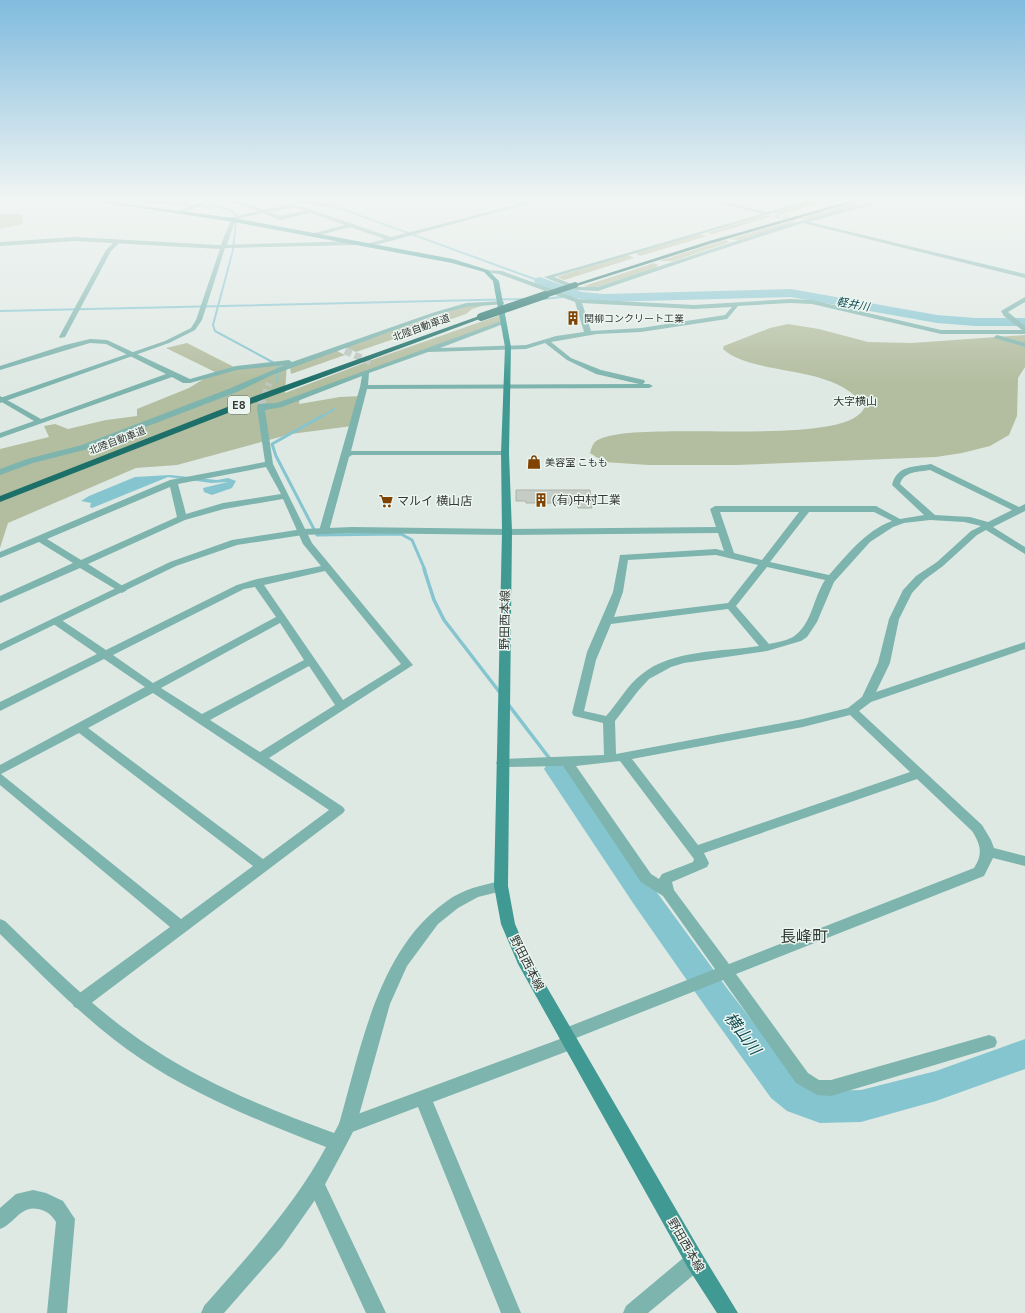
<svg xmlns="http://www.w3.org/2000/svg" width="1025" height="1313" font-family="'DM Sans','Noto Sans JP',sans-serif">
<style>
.green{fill:#b3bd9f}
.water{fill:#85c5d0}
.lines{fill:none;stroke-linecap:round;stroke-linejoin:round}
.stream-far3{stroke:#85c5d0;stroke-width:2}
.stream-far2{stroke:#85c5d0;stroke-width:3}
.stream-far1{stroke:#85c5d0;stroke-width:3.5}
.stream{stroke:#85c5d0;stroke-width:4.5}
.river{fill:#85c5d0;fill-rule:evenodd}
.building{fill:#c5ccc5;stroke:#abb2ab}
.minor-tunnel-far1{stroke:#bdc6c1;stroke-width:5.5;stroke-dasharray:5.5 3;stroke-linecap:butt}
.minor-tunnel{stroke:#bdc6c1;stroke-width:7;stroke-dasharray:7 3.5;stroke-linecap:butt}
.minor{fill:#7eb4ae;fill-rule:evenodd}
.tertiary{fill:#7eb4ae;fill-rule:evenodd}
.secondary{fill:#409a93;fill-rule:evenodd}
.motorway{fill:#1d6f69;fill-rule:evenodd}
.motorway-bridge-far1{stroke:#1d6f69;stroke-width:6}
.motorway-bridge{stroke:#1d6f69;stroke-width:8}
.labels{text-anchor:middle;stroke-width:3;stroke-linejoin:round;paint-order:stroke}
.far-poi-label{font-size:10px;fill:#343836;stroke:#ecf6f1;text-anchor:start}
.far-street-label{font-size:10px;fill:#343836;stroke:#ecf6f1}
.far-water-label{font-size:11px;font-style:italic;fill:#114b53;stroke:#ecf6f1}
.far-neighbourhood-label{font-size:11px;fill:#303834;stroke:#ecf6f1}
.shield{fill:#ecf6f1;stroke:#6b716e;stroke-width:1}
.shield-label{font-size:11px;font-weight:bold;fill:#343836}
.poi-label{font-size:12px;fill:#343836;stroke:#ecf6f1;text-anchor:start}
.street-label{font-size:12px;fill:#343836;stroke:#ecf6f1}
.near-neighbourhood-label{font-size:16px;fill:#303834;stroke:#ecf6f1}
.near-water-label{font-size:16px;font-style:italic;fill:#114b53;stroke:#ecf6f1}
</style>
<rect width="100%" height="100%" fill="#dfe9e4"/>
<g class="green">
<polygon points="817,200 831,200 782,214 772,213"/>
<polygon points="855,203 860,205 807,219 797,219"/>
<polygon points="0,214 20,214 23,216 22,224 0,229"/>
<polygon points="767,215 773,216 713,234 707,233"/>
<polygon points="791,221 796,222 738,240 730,239"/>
<polygon points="698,234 707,236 640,256 634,252"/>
<polygon points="725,240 730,242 673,261 659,261"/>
<polygon points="626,254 634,258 564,280 557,277"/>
<polygon points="654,263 658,265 656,268 593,288 584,286"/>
<polygon points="485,305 472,309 466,314 356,352 345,347 462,307"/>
<polygon points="503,314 504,322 300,397 299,404 340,397 361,396 352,426 291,434 177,465 136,468 8,523 0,548 0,449 49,437 44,426 55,424 68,429 106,420 137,416 137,409 189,388 215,372 166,348 187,343 236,368 287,362 285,393 369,361"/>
<path d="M788,324l31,5 49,13 44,1 113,-8v32l-7,11 -1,38 -8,19 -19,11 -28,7 -26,4 -200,8h-87l-45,-3 -14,-9c2,-6 3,-12 10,-14 44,-20 252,11 265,-33 -25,-32 -69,-32 -106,-41 -12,-3 -26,-7 -36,-16l1,-3 46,-18z"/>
<polygon points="335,350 345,355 291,374 290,367"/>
</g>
<polygon class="water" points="170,475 217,480 228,478 236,481 232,488 212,495 204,492 203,488 228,482 211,483 168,477 92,508 90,507 91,503 81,501 89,496 135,477"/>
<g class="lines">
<g class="stream-far3">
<polyline points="131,200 219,207 231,210 237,216"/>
<polyline points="281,200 334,206 540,281"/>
<polyline points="236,221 233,250 213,325 215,331 278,365 277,382"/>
<polyline points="543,299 580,295"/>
<polyline points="0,311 525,299"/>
<polyline points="321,417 334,409"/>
</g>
<polyline class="stream-far2" points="322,416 272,444 276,456 317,535 401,534 412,540 425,570"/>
<g class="stream-far1">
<polyline points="424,569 434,600 444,620 501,694"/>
<polyline points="508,704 553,763"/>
</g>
<polyline class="stream" points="552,762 557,769"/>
<g class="river">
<polygon points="540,277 582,292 604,294 791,289 937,315 975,318 1025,318 1025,326 975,326 937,323 791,297 604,302 576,298 536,284 534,281 536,278"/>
<polygon points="557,760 566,763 653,887 729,991 795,1076 809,1088 820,1091 861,1090 936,1071 1025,1039 1025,1069 936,1101 861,1122 820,1123 787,1111 771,1098 707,1009 633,903 548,775 544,769 548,763"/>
</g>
</g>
<g class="building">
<polygon points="567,312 576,312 579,321 569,321"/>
<polygon points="516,490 590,490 592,508 578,508 577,503 526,503 526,501 516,501"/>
</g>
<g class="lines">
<polyline class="minor-tunnel-far1" points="775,215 795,220"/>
<g class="minor-tunnel">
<polyline points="345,351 373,363"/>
<polyline points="261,406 269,383"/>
</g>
<g class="minor">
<polygon points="207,200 212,200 179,214 174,213"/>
<path d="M218,200l26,3 20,7 30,-6 97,33 144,-37h6l-173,47 -2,-3 19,-5 -35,-12 -37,10 -2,-3 34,-9 -34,-12 -31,7 -17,-7 -27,6 -10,28 -3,2 -3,-2 11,-27h-3v-2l30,-7 -15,-6zM294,207l11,4 -25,5 -11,-4z"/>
<polygon points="709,200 715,200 767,212 811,200 817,200 554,277 579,287 597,287 775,228 848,208 888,200 809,222 1025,274 1025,278 803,223 707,254 598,291 576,290 544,277 762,214"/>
<polygon points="116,240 121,241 111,251 65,337 60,338 59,337 106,250"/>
<path d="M484,270l18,1 77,28 115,6 96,-6 22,1 129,30h81l-18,-14 -3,-5 24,-14v5l-17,10 17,14v8h-84l-129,-30 -22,-1 -52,3 -11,13 -86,13 -44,2 -46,8 20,16 30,12 43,10 1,2 -2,2h6l4,2 -4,2 -282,1 -16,62h154l4,2 -4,2h-153l-3,2 -20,74 -5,3 -5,-3 41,-144 2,-11 -80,31 -17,3 8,54 39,79 101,122 -144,93 74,49 2,3 -2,3 -257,194 -6,2 -6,-2 -2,-5 2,-5 96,-70 -170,-142v-20l145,-78 -41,-28 -104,52v-9l97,-48 -45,-31 -1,-2 1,-2h8l46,31 131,-65 20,-6 64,-13 -18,-22 -20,-45 -59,10 -39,11 -97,44 38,24 1,2 -5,3 -42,-25 -80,35v-7l73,-33 -34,-21 -39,16v-6l170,-72 95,-18 -8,-54 1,-4 19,-1 227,-83 2,1v2l-66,25 86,-3 30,-9 28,-4 -9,-30 -76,-28 -15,-2zM582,303l112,6 38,-2 -7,8 -84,13 -50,3zM545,343l22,17 29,14 43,10 -271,1 1,-12 59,-21 98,-3zM266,467l15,27 -58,9 -37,11 -8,-30zM170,487l7,30 -96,43 -34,-21zM325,571l76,93 -58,36 -79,-115zM255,587l21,30 -123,66 -40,-28 131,-66zM280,623l24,37 -102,54 -41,-26zM309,666l26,39 -75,47 -50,-32zM153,693l176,117 -66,49 -175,-131zM79,733l174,133 -72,53 -180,-145z"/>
<polygon points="502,301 504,302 504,304 466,307 436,315 272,375 237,392 88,449 33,463 0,475 0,469 27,459 82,445 231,388 285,365 237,370 190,383 183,383 172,377 0,438 0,433 34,421 0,401 0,396 41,419 166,374 106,344 90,343 0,370 0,366 65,345 90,339 107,340 190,379 236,366 289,360 292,362 432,313 466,303"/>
<polygon points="997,335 1025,343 1025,347 995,338 994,337"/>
<path d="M931,464l88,43 6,-3v7l-32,16 32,20v7l-39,-24 -9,5 -34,31 -19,14 -12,13 -13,26 -9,44 -14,29 149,-50v7l-154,53 -12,9 123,114 9,15 3,8 31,8v10l-32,-8 -9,18 -248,98 72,99 11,7h12l158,-45 6,2 2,5 -2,5 -164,49 -14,-1 -21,-12 -73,-103 -147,58 2,5 -2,5 -143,54 88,211h-20l-83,-206 -71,27 -6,-2 -3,-6 3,-6 6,-2 213,-79 -2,-4 2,-5 155,-61 -52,-73 -22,-14 -78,-116 -61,1 -4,-1 -2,-3 2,-3 4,-1 102,-4 -1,-32 -29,-7 -2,-3 15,-61 26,-60 7,-37 96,-6 8,2 -6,-18 -211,2 -5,-3 5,-3 209,-2 -6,-18 5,-3h161l24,13 24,-4 -32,-30c5,-20 22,-18 39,-21zM930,470l82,40 -24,12 -18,-5 -35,-2 -35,-31c4,-13 18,-12 30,-14zM720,512h79l-37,48 -28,-7zM809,512h65l18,9c-27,10 -45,34 -63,54l-59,-13zM930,520l34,2 17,4 -10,5 -34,31 -21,14 -13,14 -14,29 -11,44 -16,34 -14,11 -45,11 -187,35 -1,-33 23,-30 11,-12 22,-12 13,-4 83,-12 34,-10 6,-4 10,-15 17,-40 36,-40 23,-15 11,-4zM716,555l42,10 -30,38 -114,14 9,-25 5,-32zM767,567l58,13c-12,18 -13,45 -32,57 -7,4 -16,5 -24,7l-33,-38zM728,609l31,37c-37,6 -86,3 -117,28 -15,11 -23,28 -36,42l-22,-5 12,-51 15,-36zM850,715l60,57 -212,73 -66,-86 171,-32zM620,761l74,98 -1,3 -31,12 -3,5 -8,-5 -75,-108zM917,779l55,52c9,14 11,23 2,37l-245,96 -55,-74 -2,-8 35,-15 2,-4 -5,-10z"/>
<polygon points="316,1175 322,1178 386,1313 366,1313 307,1184 310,1178"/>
<path d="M33,1190l13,3 17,8 12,18 -8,94h-20l9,-91c-5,-8 -9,-11 -18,-13 -17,-4 -23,14 -38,20v-21l16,-14z"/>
<polygon points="695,1251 702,1254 705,1261 702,1268 648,1313 623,1313 626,1306 688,1254"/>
</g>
<g class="tertiary">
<polygon points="75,237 217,245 357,241 360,243 357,245 225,248 202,320 195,330 169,343 0,403 0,398 165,341 191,328 196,320 220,249 75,241 0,246 0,242"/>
<polygon points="352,527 507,529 512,532 507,535 352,533 303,535 237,545 176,566 0,651 0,644 170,562 232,540 303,529"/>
<path d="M501,881l5,1 2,4 -2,4 -28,7 -20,11 -20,16 -31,42 -17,38 -34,122 -12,23 -22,41 -40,57 -58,66h-23l3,-7c45,-51 90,-100 122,-159 -64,-25 -128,-50 -185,-88 -52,-35 -96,-81 -141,-125v-15l5,2c47,45 93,92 147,127 56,37 119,62 182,85l5,-9c22,-76 39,-175 108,-223 16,-12 35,-16 54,-20z"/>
</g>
<polygon class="secondary" points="93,200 234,218 453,259 488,270 499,281 511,347 509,453 512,532 508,886 515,924 530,958 702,1254 738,1313 717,1313 688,1268 518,964 501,924 494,886 502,532 501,453 505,347 493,281 484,272 452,263 234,222 95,201"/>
<g class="motorway">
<polygon points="854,200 861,200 713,243 577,286 572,285 709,241"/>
<polygon points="479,316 485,317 264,399 0,502 0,496 258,395"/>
</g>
<polyline class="motorway-bridge-far1" points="542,296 575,285"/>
<polyline class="motorway-bridge" points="481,317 545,295"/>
</g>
<linearGradient id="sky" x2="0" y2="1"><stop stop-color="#80bbde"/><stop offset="0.52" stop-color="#f1f5f3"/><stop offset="1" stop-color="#f1f5f3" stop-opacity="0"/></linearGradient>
<rect width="1025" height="383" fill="url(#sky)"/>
<defs>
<symbol id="building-bare" viewBox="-9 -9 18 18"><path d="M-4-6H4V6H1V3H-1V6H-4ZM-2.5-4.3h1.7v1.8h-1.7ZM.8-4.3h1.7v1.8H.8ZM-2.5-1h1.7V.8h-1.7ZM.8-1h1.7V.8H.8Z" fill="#814304" stroke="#ecf6f1" stroke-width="2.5" paint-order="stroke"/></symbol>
<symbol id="shop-bare" viewBox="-9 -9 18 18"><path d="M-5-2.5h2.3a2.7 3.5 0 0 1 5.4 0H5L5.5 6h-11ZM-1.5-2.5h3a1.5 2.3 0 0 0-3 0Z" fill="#814304" stroke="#ecf6f1" stroke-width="2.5" paint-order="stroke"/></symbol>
<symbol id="supermarket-bare" viewBox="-9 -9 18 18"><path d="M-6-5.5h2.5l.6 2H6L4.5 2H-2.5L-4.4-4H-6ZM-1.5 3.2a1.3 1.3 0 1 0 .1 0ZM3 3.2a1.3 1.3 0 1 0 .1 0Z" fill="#814304" stroke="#ecf6f1" stroke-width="2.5" paint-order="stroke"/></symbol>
</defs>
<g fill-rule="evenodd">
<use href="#building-bare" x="563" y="308" width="20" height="20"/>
<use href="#shop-bare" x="524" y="452" width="20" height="20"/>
<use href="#building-bare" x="531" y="490" width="20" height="20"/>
<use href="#supermarket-bare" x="376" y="491" width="20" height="20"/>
</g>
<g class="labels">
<g class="far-poi-label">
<text x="584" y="322">関柳コンクリート工業</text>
<text x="545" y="466">美容室 こもも</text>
</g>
<g class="far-street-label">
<text transform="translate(421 327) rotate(-20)" y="4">北陸自動車道</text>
<text transform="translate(117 440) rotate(-21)" y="4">北陸自動車道</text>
</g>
<g class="far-water-label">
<text transform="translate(853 304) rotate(10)" y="4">軽井川</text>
</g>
<g class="far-neighbourhood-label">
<text x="855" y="405">大字横山</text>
</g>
<rect class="shield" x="228" y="396" width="22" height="18" rx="3"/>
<g class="shield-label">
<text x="239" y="409">E8</text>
</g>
<g class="poi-label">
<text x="552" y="504">(有)中村工業</text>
<text x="397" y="505">マルイ 横山店</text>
</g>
<g class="street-label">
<text transform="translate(505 620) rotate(-89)" y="4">野田西本線</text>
<text transform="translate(527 963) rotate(63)" y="4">野田西本線</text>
<text transform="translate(686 1245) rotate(60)" y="4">野田西本線</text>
</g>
<g class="near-neighbourhood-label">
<text x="804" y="942">長峰町</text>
</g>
<g class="near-water-label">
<text transform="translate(743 1033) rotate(53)" y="6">横山川</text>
</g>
</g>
</svg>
